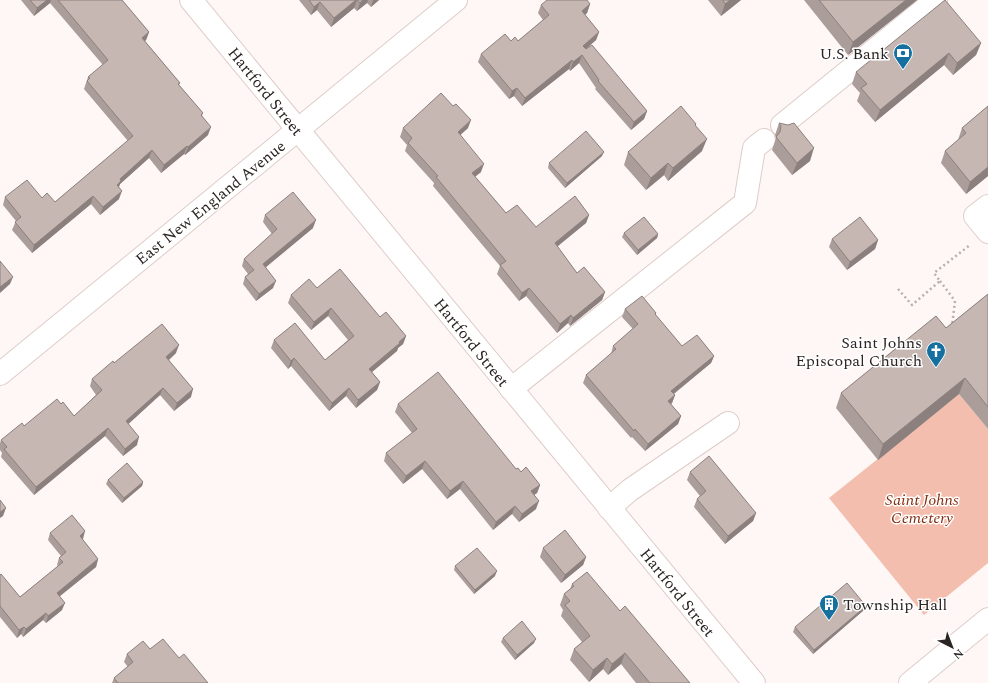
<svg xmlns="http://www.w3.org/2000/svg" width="988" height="683" font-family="Spectral,serif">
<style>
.green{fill:#f4beae}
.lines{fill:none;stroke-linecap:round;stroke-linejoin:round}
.minor-casing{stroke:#decdc8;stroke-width:24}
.major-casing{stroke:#decdc8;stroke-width:24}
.path{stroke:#b6afad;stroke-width:2.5;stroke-dasharray:2 3;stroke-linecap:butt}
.minor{stroke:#fff;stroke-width:22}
.major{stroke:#fff;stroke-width:22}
.wall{fill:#ab9d99}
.shaded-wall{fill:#8b807d}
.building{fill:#c7b7b2;stroke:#8b807d}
.labels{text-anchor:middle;stroke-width:3;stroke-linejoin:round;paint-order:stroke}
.poi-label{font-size:16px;fill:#2a2422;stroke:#fff;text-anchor:end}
.street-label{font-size:16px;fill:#2a2422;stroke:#fff}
.park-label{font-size:16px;font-style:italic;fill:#832d0e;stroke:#fff}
</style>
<rect width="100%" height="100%" fill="#fef7f5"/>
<polygon class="green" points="959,394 988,429 988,563 924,615 829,498"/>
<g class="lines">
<defs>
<g id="minor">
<polyline points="191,0 754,683"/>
<polyline points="782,125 936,0"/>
<polyline points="988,206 975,216 988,232"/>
<polyline points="0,374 456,0"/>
<polyline points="511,389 745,203 754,148 764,140"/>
<polyline points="609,508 630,490 728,423"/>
</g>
<polyline id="major" points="910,683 988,619"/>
</defs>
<use href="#minor" class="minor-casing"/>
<use href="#major" class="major-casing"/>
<g class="path">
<polyline points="940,281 955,301 952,326"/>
<polyline points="898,289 912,305 940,281 934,273 970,245"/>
</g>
<use href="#minor" class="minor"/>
<use href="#major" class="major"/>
</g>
<g class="wall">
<polygon points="21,0 122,0 149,32 146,40 145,41 180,83 179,85 203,113 202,116 208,135 185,155 184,154 161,173 149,158 120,184 119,187 119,199 100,215 91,204 32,253 12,230 16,221 3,205 5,197 42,198 55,202 128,141 84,89 88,77 103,65 50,3 34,16"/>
<polygon points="299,0 379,0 371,7 367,3 357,11 354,8 331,27 317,10 311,15"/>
<polygon points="708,0 741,0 721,16"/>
<polygon points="804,0 917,0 848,55"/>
<polygon points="590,4 587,13 585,15 599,32 596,40 586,49 647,111 644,119 631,130 595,89 596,88 579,63 570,71 569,69 522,106 514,96 509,99 478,62 481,54 511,41 518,41 543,20 538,13 541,5"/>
<polygon points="981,43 976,55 953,75 944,65 875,122 857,101 860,93 852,84 856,72"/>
<polygon points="988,106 988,176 966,194 941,163 945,151 958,140 962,128"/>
<polygon points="779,123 810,161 792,175 772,150 776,138 775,135"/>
<polygon points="696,126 702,151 668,181 664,175 646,190 624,165 628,152"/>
<polygon points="403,128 468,128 460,135 481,172 475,177 506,213 536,227 589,215 586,223 557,246 577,273 605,292 602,300 570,326 568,323 557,333 526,296 519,301 497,274 500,266 433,186 434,183 405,151 407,145 400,137"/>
<polygon points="602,156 565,188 548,168 549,163"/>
<polygon points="265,215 313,228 266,267 273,288 256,301 243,284 245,277 248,274 242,266 244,259 272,234 263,222"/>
<polygon points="624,233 658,234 657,238 637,255 622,237"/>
<polygon points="832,239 878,240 875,249 847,270 829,247"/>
<polygon points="317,288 380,317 406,336 403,344 398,348 397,351 372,372 380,382 377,390 356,408 346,396 329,411 291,366 288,369 271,348 274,340 325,360 348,340 328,316 311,330 288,303 291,295"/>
<polygon points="988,294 988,429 959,394 878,460 836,408 841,393 946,328"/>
<polygon points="625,309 656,313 655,315 682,346 714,356 711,363 674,394 675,395 672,403 671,404 681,416 678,424 645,451 632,437 631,438 583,383 586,375 611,354 613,346 633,329 622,317"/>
<polygon points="176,353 169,360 191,397 174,411 160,395 128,424 137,445 123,456 105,436 34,495 1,457 2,453 0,450 0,443 1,440 61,404 74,416 96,395 90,386 92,379 114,363"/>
<polygon points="398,404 516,469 540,485 537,493 534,495 536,509 519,522 512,514 493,530 460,489 447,499 422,469 403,484 384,461 386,453 412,433 395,412"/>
<polygon points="690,472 756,513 753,521 725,544 694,507 697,499 700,496 687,480"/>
<polygon points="108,480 143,482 142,486 122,503 106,484"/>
<polygon points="50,533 83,539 82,539 98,559 96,567 60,596 62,610 46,623 43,620 23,637 21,634 17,638 0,617 0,575 20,597 58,566 57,565 59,558 61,556 48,540"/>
<polygon points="543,548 586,557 583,565 561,583 540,557"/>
<polygon points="455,566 495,576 474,594 454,570"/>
<polygon points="572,584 620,611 690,683 636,683 621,664 608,675 603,669 589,682 570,660 574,649 582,642 561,616 563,610 560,605 564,594 570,589"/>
<polygon points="864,610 813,654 793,632 795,627"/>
<polygon points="503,638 534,643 515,660 501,642"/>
<polygon points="150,649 179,658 208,683 112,683 114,678 128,667 124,662 127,654"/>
</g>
<g class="shaded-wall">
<polygon points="47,0 51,0 50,3 34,16 37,8"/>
<polygon points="356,0 357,0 354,8 331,27 334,18"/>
<polygon points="363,0 368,0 367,3 357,11 360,3"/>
<polygon points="373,0 379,0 371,7"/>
<polygon points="730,0 741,0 721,16 725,4"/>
<polygon points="906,0 917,0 848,55 853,42"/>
<polygon points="320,2 317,10 311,15 314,7"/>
<polygon points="590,4 587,13 579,20 582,11"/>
<polygon points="149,32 146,40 139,46 142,38"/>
<polygon points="599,32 596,40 580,54 583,46"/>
<polygon points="981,43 976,55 953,75 957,63"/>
<polygon points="949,53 944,65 875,122 880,110"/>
<polygon points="582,55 579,63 570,71 573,62"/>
<polygon points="572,60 569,69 522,106 525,98"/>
<polygon points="517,88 514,96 509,99 512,91"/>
<polygon points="647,111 644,119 631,130 634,122"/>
<polygon points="471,120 468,128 455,140 458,132"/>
<polygon points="211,127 208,135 185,155 188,147"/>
<polygon points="707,139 702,151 668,181 673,168"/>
<polygon points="187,146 184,154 161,173 164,165"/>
<polygon points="814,148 810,161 792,175 797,163"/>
<polygon points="152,150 149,158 120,184 118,189 117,185 120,179"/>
<polygon points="604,152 602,156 565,188 567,183"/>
<polygon points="668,163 664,175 646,190 651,178"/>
<polygon points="484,164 481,172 469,181 472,173"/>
<polygon points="988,167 988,176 966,194 970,182"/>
<polygon points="122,191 119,199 100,215 103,207"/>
<polygon points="93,196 91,204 32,253 34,245"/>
<polygon points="589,215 586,223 552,251 555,243"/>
<polygon points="316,220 313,228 260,272 263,264"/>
<polygon points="658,234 657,238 637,255 638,250"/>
<polygon points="878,240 875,249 847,270 850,262"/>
<polygon points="13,277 10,284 0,293 0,287"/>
<polygon points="276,281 273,288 256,301 259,294"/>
<polygon points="529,288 526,296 519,301 522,293"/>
<polygon points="605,292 602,300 570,326 573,318"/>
<polygon points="331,308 328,316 311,330 314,322"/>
<polygon points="571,315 568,323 557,333 560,324"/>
<polygon points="406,336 403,344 398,348 397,351 366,377 369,369"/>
<polygon points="179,345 176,353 163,365 166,357"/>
<polygon points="714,356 711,363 668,398 671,391"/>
<polygon points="294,358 291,366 288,369 291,361"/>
<polygon points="965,378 959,394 878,460 883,444"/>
<polygon points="380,382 377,390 356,408 358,400"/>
<polygon points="163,388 160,395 123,429 126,421"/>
<polygon points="349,388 346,396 329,411 332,403"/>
<polygon points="193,389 191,397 174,411 177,403"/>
<polygon points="675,395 672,403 665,408 668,401"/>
<polygon points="681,416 678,424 645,451 648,444"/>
<polygon points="108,428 105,436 34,495 36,487"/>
<polygon points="139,437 137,445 123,456 125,449"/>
<polygon points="425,461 422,469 403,484 406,476"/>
<polygon points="463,481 460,489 447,499 450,491"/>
<polygon points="143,482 142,486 122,503 124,498"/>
<polygon points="540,485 537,493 528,499 531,491"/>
<polygon points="539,501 536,509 519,522 522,514"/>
<polygon points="515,506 512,514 493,530 496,522"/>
<polygon points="6,508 3,516 0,518 0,512"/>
<polygon points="756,513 753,521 725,544 728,536"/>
<polygon points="85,531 83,539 77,543 80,536"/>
<polygon points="586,557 583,565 561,583 565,575"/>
<polygon points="98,559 96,567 55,600 57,593"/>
<polygon points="497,571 495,576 474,594 475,590"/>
<polygon points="65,603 62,610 46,623 48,616"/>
<polygon points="866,606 864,610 813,654 814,650"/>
<polygon points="46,613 43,620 23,637 26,629"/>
<polygon points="24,627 21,634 17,638 19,630"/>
<polygon points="536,639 534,643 515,660 517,655"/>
<polygon points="625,653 621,664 608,675 612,664"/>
<polygon points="607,658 603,669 589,682 593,670"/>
</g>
<g class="building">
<polygon points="30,0 47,0 37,8"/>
<polygon points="58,0 122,0 149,32 142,38 180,83 178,84 203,113 201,115 211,127 188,147 187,146 164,165 152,150 120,179 121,181 117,185 122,191 103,207 93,196 34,245 15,222 21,217 5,197 27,180 42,198 47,193 55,202 133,136 87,81 90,78 88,77 108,60"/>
<polygon points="309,0 356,0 334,18 320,2 314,7"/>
<polygon points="357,0 363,0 360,3"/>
<polygon points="547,0 587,0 590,4 582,11 599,32 583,46 586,49 592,45 647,111 634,122 598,81 599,80 582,55 573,62 572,60 525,98 517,88 512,91 481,54 505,34 511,41 515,37 518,41 549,15 541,5"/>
<polygon points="723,0 730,0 725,4"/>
<polygon points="819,0 906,0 853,42"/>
<polygon points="945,0 981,43 957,63 949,53 880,110 861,88 867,84 856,72"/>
<polygon points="441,93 453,106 456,104 471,120 458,132 484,164 472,173 506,213 517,205 536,227 575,196 589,215 555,243 577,273 584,267 605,292 573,318 571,315 560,324 529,288 522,293 500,265 506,261 436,177 438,176 408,143 412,138 403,128"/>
<polygon points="681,106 696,124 695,125 707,139 673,168 668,163 651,178 628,152"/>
<polygon points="988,106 988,167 970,182 945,151 966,133 962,128"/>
<polygon points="779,123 788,125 794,123 814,148 797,163 776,137 780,132 781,126"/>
<polygon points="586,131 604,152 567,183 549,163"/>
<polygon points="293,192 316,220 263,264 276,281 259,294 245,277 254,270 244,259 277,229 265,215"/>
<polygon points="644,217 658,234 638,250 624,233"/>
<polygon points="860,217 878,240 850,262 832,239"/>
<polygon points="0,261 13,277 0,287"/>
<polygon points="340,269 380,317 386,312 406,336 399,342 400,343 369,369 380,382 358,400 349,388 332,403 294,358 291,361 274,340 295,323 325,360 354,336 331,308 314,322 291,295 309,279 317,288"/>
<polygon points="988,294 988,407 965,378 883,444 841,393 936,316 946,328"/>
<polygon points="642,296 656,313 655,314 682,346 697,335 714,356 671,391 675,395 668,401 681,416 648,444 635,429 634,431 586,375 616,349 613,346 638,324 625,309"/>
<polygon points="162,324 179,345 166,357 193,389 177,403 163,388 126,421 139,437 125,449 108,428 36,487 4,449 7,447 1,440 22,423 24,426 57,399 61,404 63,402 74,416 102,390 92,379 113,361 114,363"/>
<polygon points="438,372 516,469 518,468 521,472 526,467 540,485 531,491 539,501 522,514 515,506 496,522 463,481 450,491 425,461 406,476 386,453 417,429 398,404"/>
<polygon points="709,456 756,513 728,536 697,499 706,491 690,472"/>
<polygon points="127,463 143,482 124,498 108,480"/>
<polygon points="0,500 6,508 0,512"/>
<polygon points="72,515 85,531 80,536 98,559 57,593 65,603 48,616 46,613 26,629 24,627 19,630 0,606 0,575 1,574 20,597 63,562 59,558 66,552 50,533"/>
<polygon points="565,530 586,557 565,575 543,548"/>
<polygon points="477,548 497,571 475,590 455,566"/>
<polygon points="587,572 620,611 625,606 690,683 650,683 625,653 612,664 607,658 593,670 574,649 590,636 565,605 570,601 564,594 574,586 572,584"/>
<polygon points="847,583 866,606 814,650 795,627"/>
<polygon points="522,621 536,639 517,655 503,638"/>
<polygon points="163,639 179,658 184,654 208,683 118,683 114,678 133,662 127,654 143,641 150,649"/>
</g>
<defs>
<symbol id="bank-pin" viewBox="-11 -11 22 30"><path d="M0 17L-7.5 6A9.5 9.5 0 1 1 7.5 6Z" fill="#156f9f" stroke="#fff"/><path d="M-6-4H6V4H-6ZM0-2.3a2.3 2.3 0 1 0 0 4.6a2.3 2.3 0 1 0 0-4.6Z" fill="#fff"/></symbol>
<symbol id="church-pin" viewBox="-11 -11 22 30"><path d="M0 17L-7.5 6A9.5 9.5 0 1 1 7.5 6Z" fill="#156f9f" stroke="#fff"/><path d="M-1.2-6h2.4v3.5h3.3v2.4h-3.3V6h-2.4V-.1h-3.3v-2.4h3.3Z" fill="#fff"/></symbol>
<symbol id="building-pin" viewBox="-11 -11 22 30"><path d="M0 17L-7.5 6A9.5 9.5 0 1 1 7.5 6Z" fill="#156f9f" stroke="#fff"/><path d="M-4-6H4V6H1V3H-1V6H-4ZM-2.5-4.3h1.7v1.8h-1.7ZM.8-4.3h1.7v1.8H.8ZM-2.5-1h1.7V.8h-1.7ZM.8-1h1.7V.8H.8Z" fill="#fff"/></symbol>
</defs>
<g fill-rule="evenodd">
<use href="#bank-pin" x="892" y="42" width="22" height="30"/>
<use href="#church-pin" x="925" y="340" width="22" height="30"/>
<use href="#building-pin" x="818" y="593" width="22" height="30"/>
</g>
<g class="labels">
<g class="poi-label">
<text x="889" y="59">U.S. Bank</text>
<text x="922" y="348">Saint Johns<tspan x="922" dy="18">Episcopal Church</tspan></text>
<text x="843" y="610" text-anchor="start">Township Hall</text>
</g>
<g class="street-label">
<text transform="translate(266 91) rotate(51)" y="6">Hartford Street</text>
<text transform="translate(210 202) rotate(-39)" y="6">East New England Avenue</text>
<text transform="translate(472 342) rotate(51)" y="6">Hartford Street</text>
<text transform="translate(678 592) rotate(51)" y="6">Hartford Street</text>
</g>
<g class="park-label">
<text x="922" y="505">Saint Johns<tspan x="922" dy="18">Cemetery</tspan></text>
</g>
</g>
<g transform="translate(952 647) rotate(138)" stroke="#ffffff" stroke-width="3" paint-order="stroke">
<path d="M0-3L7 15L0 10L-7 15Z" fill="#2a2422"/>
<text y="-6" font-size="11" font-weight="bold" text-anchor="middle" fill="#2a2422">N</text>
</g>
</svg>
